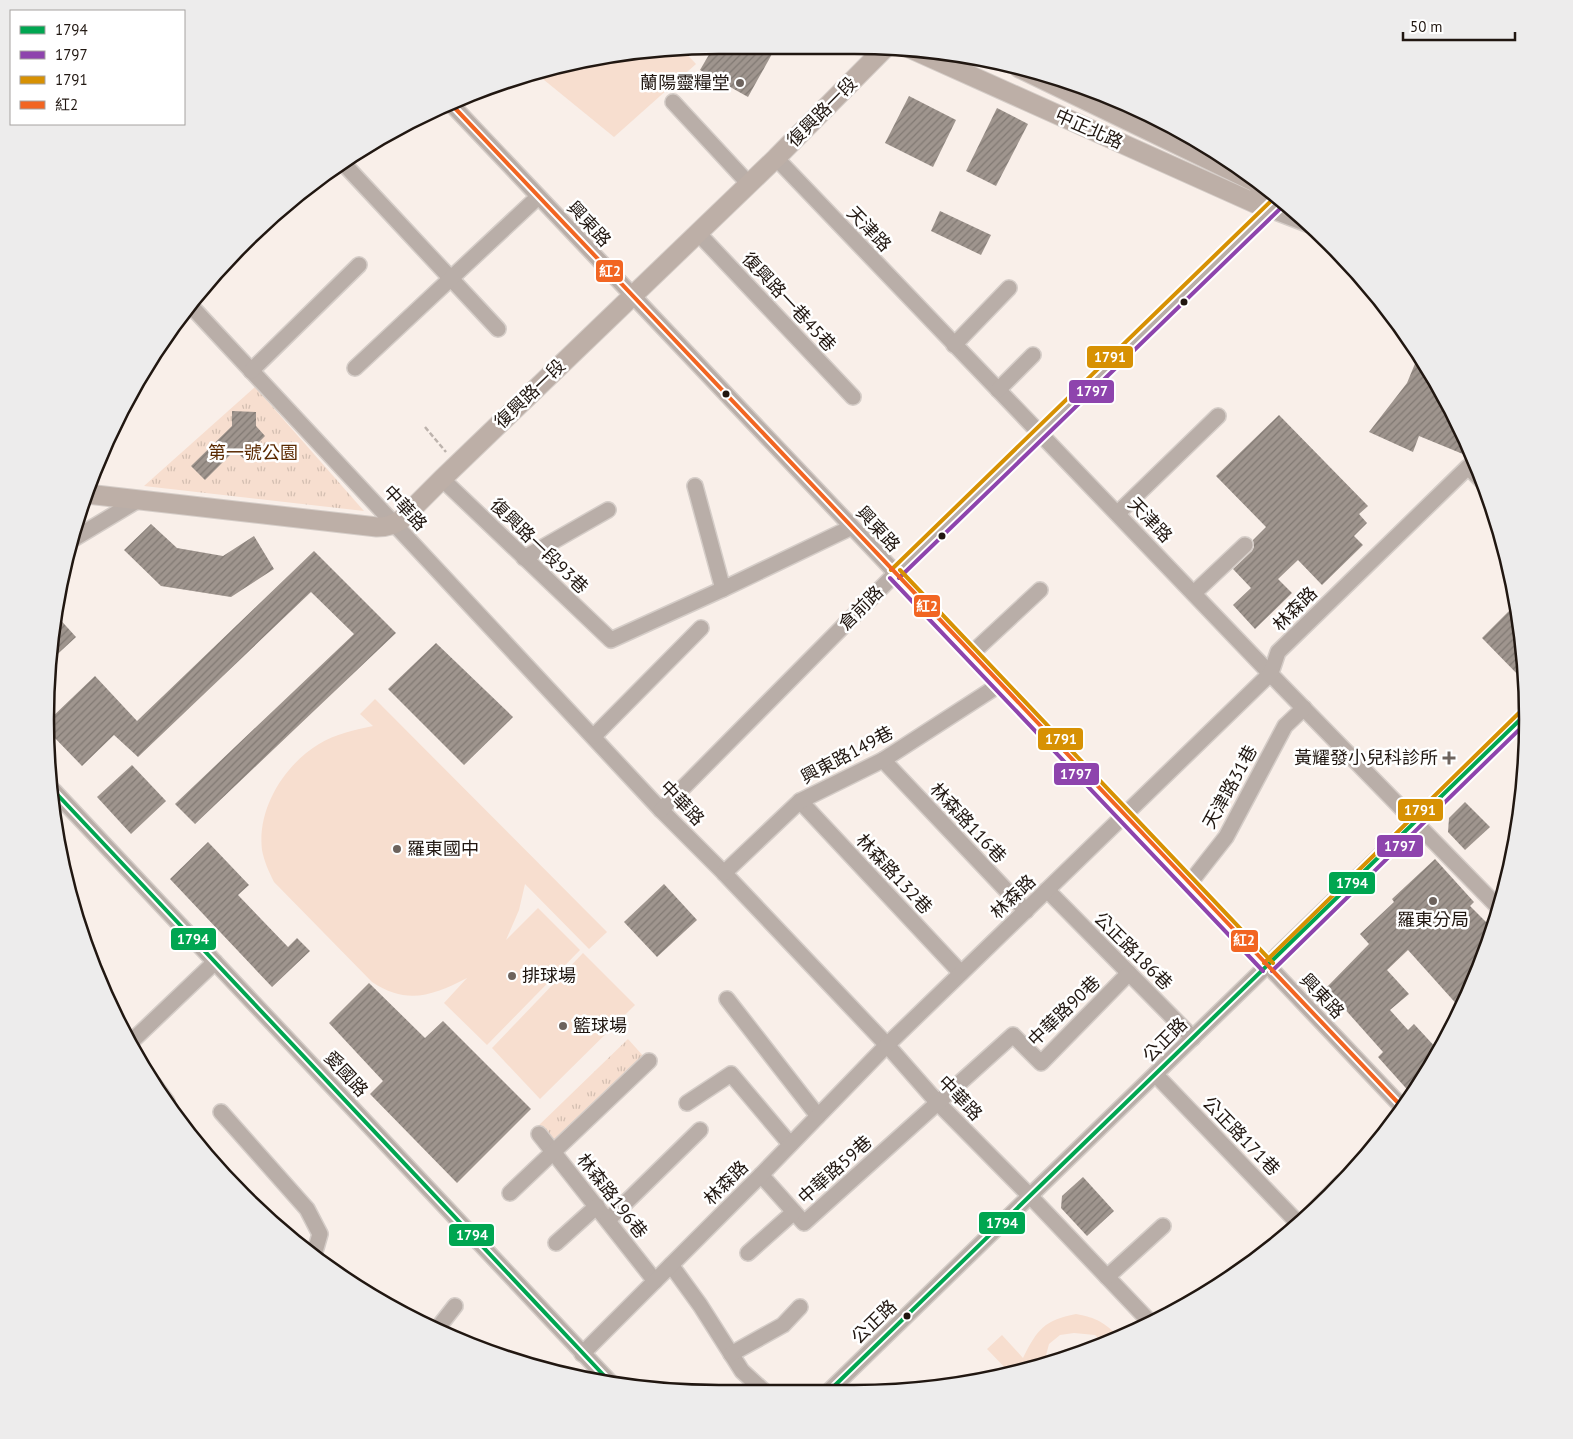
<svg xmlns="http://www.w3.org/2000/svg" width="1573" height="1439" font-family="'PT Sans','Noto Sans TC',sans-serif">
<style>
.green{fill:#f7decf}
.park{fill:url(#park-tufts)}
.building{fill:url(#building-hatch)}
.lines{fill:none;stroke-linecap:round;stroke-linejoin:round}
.minor-casing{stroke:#d5cdc8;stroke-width:18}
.major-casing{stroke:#d5cdc8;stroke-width:21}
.path{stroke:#bdb3ad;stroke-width:2.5;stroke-dasharray:5 2.5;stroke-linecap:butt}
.minor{stroke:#b9aea8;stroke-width:15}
.major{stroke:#bdafa7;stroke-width:19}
.bus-1-casing{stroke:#fff;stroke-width:8}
.bus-2-casing{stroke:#fff;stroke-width:8}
.bus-3-casing{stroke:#fff;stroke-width:8}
.bus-4-casing{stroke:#fff;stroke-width:8}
.bus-1{stroke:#00a651;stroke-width:4}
.bus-2{stroke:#8e44ad;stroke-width:4}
.bus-3{stroke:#d79103;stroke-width:4}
.bus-4{stroke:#f26522;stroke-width:4}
.poi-dot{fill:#6d635d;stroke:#fff;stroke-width:2}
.bus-dot{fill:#211711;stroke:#fff;stroke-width:2}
.labels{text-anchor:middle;stroke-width:5;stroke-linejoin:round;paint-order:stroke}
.poi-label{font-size:18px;fill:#211711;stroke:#fff;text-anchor:start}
.street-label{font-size:18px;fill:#211711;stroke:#fff}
.park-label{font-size:18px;fill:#5a2900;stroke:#fff}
.rim{fill:none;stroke:#211711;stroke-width:2.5}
.line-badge{stroke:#fff;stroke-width:2}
.badge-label{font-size:14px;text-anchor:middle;font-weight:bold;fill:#fff}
</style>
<defs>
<pattern id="park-tufts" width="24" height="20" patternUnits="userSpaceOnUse" patternTransform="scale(1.25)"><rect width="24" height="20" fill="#f7decf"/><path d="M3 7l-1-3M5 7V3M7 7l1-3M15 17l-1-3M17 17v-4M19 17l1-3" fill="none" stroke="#d3beb1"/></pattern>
<pattern id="building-hatch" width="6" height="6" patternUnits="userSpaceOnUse" patternTransform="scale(1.25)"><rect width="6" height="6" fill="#9f958e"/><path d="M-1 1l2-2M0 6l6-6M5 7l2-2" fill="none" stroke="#817973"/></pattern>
</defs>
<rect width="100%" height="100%" fill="#f9efe9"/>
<g class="green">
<polygon points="682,49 696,64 614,137 538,75 588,58"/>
<path d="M375,699l232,233 -18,17 -64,-65 -6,26 -13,30 32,-32 42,42 -93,95 -43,-42 23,-25c-35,18 -60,27 -95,4l-98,-100c-5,-10 -10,-21 -12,-32 -5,-41 22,-85 57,-106 16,-10 36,-14 54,-18l-13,-12z"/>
<polygon points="583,953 635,1005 540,1099 492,1048"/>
<path d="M1076,1314c21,4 28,8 44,24l-15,7 -10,-10 -21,-2 -14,2 -11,9 -5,19 -34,10 -23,-24 15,-14 21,23c14,-28 21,-38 53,-44z"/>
</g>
<g class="park">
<polygon points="255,387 364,511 144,486"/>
<polygon points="628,1039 645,1058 554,1147 536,1128"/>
</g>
<g class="building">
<polygon points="777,45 748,97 700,70 714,46"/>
<polygon points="909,96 956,120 933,167 885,143"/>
<polygon points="997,108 1028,124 996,186 966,171"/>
<polygon points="940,211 991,235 981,255 931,231"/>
<polygon points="1419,354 1475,459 1419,436 1413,452 1369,432 1407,383"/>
<polygon points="232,411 256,412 256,426 265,436 243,458 235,450 205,480 191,466 232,426"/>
<polygon points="1279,415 1368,506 1359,514 1367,523 1354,536 1363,545 1322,585 1298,560 1278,579 1292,593 1255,629 1233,605 1251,588 1233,569 1252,551 1254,547 1253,540 1266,527 1216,476"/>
<polygon points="151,524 177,548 223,556 254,536 274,569 231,597 161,586 124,550"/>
<polygon points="314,551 396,633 195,824 175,804 354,634 311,592 138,757 114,735 82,766 50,733 49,720 95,676 137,721"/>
<polygon points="1517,603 1524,681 1482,638"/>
<polygon points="56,615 76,637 49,662"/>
<polygon points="436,643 513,717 464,765 388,689"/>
<polygon points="132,765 166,801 131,834 97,797"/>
<polygon points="1465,802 1490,827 1465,850 1448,832 1449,818"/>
<polygon points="208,842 249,885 238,895 288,947 297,938 310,951 272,987 170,879"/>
<polygon points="1435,859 1474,902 1470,906 1492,928 1477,978 1460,1008 1408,950 1387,970 1409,994 1390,1010 1408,1030 1414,1024 1438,1050 1413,1096 1378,1057 1383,1052 1326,988 1369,944 1360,934 1394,902 1392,899"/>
<polygon points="664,884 697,920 657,957 624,922"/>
<polygon points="369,983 425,1038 443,1021 531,1109 457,1183 370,1094 383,1081 329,1023"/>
<polygon points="1083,1177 1114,1211 1087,1236 1061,1208 1062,1196"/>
</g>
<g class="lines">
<defs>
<g id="minor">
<polyline points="673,102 749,184"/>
<polyline points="451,104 1403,1108"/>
<polyline points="776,158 1282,686 1498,907"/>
<polyline points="343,163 498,329"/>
<polyline points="698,233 853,397"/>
<polyline points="191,306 661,810 724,873 887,1045 938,1103 1031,1197 1150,1322"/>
<polyline points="954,345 1009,288"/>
<polyline points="355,368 538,197"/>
<polyline points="251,371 359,265"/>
<polyline points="998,390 1033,355"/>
<polyline points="442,479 611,640 723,589 850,528"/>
<polyline points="695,486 723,589"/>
<polyline points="1118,513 1218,416"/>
<polyline points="70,541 140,499"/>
<polyline points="524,558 608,510"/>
<polyline points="1194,593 1245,545"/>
<polyline points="971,654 1040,590"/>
<polyline points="594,736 701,628"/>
<polyline points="883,760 1026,911"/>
<polyline points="54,791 611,1383"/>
<polyline points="800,801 961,973"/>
<polyline points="661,810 895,574 1270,210 1307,224"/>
<polyline points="724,873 800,801 883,760 999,685"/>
<polyline points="1189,884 1226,837 1285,726 1304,708"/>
<polyline points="1047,890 1193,1038"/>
<polyline points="727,999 818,1116"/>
<polyline points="131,1042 215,962"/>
<polyline points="1156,1075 1298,1223"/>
<polyline points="153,1083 167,1102"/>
<polyline points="687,1103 731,1074 790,1144"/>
<polyline points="221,1112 307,1209 320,1234 314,1255"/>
<polyline points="539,1134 655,1281"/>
<polyline points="761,1175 804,1223 1013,1035 1041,1063 1129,973"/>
<polyline points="510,1193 649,1061"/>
<polyline points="1315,1209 1342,1182"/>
<polyline points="608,1220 700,1130"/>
<polyline points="556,1243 597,1206"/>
<polyline points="748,1253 794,1212"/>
<polyline points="671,1265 700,1305 742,1371 765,1392"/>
<polyline points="1107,1277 1163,1226"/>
<polyline points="437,1329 455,1306"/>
<polyline points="582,1354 761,1175 887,1045 1271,673 1278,652 1468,467 1483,482"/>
<polyline points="731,1354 783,1325 800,1307"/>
<polyline points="827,1393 1527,713"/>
</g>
<g id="major">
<polyline points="909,48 1270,210"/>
<polyline points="1019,68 1257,183 1270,210"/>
<path d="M87,494l290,33c10,0 16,-2 25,-8l40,-40 334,-321 111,-112"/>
</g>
</defs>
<use href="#minor" class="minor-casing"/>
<use href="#major" class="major-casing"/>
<polyline class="path" points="425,427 446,452"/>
<use href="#minor" class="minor"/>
<use href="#major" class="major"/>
<defs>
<g id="bus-1">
<polyline points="54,791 611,1383"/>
<polyline points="827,1393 1527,713"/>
</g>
<g id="bus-2">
<polyline points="890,578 1263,971"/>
<polyline points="899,578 1284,205"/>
<polyline points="1272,971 1528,721"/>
</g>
<g id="bus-3">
<polyline points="891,570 1275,197"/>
<polyline points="900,570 1273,963"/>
<polyline points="1264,963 1523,709"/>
</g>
<polyline id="bus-4" points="451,104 1403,1108"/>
</defs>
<use href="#bus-1" class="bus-1-casing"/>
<use href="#bus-2" class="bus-2-casing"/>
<use href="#bus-3" class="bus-3-casing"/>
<use href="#bus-4" class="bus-4-casing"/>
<use href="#bus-1" class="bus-1"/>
<use href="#bus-2" class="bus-2"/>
<use href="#bus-3" class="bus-3"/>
<use href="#bus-4" class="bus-4"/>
</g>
<g class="poi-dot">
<circle cx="740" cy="83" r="5"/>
<path d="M1446.5 750.5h5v5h5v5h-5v5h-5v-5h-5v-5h5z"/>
<circle cx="397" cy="849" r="5"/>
<circle cx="1433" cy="901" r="5"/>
<circle cx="512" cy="976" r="5"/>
<circle cx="563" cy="1026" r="5"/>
</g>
<g class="bus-dot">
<circle cx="1184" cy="302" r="4.5"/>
<circle cx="726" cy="394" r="4.5"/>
<circle cx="942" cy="536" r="4.5"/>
<circle cx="907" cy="1316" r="4.5"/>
</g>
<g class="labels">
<g class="poi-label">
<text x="730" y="89" text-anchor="end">蘭陽靈糧堂</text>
<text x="1438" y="764" text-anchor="end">黃耀發小兒科診所</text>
<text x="407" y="855">羅東國中</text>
<text x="1433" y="926" text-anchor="middle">羅東分局</text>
<text x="522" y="982">排球場</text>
<text x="573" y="1032">籃球場</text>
</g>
<g class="street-label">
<text transform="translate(822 112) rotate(-45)" y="6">復興路一段</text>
<text transform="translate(1089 129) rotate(24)" y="6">中正北路</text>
<text transform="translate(589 224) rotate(47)" y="6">興東路</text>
<text transform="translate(869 229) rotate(46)" y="6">天津路</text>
<text transform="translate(789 302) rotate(47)" y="6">復興路一巷45巷</text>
<text transform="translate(530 394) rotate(-44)" y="6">復興路一段</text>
<text transform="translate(405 508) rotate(47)" y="6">中華路</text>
<text transform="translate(1150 520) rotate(46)" y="6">天津路</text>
<text transform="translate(878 529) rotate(47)" y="6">興東路</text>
<text transform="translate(539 546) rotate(44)" y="6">復興路一段93巷</text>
<text transform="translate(861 608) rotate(-45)" y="6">倉前路</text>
<text transform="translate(1295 609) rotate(-45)" y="6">林森路</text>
<text transform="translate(847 755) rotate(-28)" y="6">興東路149巷</text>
<text transform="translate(1230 787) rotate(-61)" y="6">天津路31巷</text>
<text transform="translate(682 803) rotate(46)" y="6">中華路</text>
<text transform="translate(968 823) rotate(47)" y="6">林森路116巷</text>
<text transform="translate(894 874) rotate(47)" y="6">林森路132巷</text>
<text transform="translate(1013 897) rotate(-44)" y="6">林森路</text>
<text transform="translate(1133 951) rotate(45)" y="6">公正路186巷</text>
<text transform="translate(1322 996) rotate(46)" y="6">興東路</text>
<text transform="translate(1064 1011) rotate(-44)" y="6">中華路90巷</text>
<text transform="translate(1165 1040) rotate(-45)" y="6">公正路</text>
<text transform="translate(346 1074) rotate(47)" y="6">愛國路</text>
<text transform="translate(960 1098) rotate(46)" y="6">中華路</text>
<text transform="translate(1241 1136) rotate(46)" y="6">公正路171巷</text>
<text transform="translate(835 1170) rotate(-42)" y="6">中華路59巷</text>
<text transform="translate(726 1183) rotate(-45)" y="6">林森路</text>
<text transform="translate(612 1196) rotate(52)" y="6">林森路196巷</text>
<text transform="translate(874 1322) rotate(-44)" y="6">公正路</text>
</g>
<g class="park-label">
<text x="253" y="459">第一號公園</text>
</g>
</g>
<path d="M0 0H1573V1439H0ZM719 54H854A665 665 0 0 1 1519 719V720A665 665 0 0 1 854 1385H719A665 665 0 0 1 54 720V719A665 665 0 0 1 719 54Z" fill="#edecec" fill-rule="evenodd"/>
<path class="rim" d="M719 54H854A665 665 0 0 1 1519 719V720A665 665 0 0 1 854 1385H719A665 665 0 0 1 54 720V719A665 665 0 0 1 719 54Z"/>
<g class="line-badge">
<rect x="595" y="259" width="29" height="24" rx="5" fill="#f26522"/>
<rect x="1086" y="345" width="48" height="24" rx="5" fill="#d79103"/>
<rect x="1068" y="379" width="47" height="25" rx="5" fill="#8e44ad"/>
<rect x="913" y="594" width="28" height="24" rx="5" fill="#f26522"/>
<rect x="1037" y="727" width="47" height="24" rx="5" fill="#d79103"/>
<rect x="1053" y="762" width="47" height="24" rx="5" fill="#8e44ad"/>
<rect x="1397" y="798" width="47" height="24" rx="5" fill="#d79103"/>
<rect x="1376" y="834" width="48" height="24" rx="5" fill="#8e44ad"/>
<rect x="1328" y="871" width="48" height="24" rx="5" fill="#00a651"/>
<rect x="170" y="927" width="47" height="24" rx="5" fill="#00a651"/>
<rect x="1230" y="929" width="29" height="24" rx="5" fill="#f26522"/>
<rect x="978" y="1211" width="48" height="24" rx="5" fill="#00a651"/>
<rect x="448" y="1223" width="47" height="24" rx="5" fill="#00a651"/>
</g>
<g class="badge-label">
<text x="610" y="276">紅2</text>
<text x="1110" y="362">1791</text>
<text x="1092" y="396">1797</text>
<text x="927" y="611">紅2</text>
<text x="1061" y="744">1791</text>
<text x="1076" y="779">1797</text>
<text x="1420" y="815">1791</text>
<text x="1400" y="851">1797</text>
<text x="1352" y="888">1794</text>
<text x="193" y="944">1794</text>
<text x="1244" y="945">紅2</text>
<text x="1002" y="1228">1794</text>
<text x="472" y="1240">1794</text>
</g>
<rect x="10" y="10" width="175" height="115" fill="#ffffff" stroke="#a6a2a0"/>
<rect x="20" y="26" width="25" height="8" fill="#00a651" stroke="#a6a2a0"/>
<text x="55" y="35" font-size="15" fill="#211711">1794</text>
<rect x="20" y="51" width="25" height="8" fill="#8e44ad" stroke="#a6a2a0"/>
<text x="55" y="60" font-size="15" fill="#211711">1797</text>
<rect x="20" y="76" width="25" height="8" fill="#d79103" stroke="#a6a2a0"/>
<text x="55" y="85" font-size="15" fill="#211711">1791</text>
<rect x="20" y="101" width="25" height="8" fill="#f26522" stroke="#a6a2a0"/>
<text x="55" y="110" font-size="15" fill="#211711">紅2</text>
<path d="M1403 32v8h112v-8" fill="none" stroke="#211711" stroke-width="2.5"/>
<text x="1410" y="32" font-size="15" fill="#211711" stroke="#ffffff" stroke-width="4" paint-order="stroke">50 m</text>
</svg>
